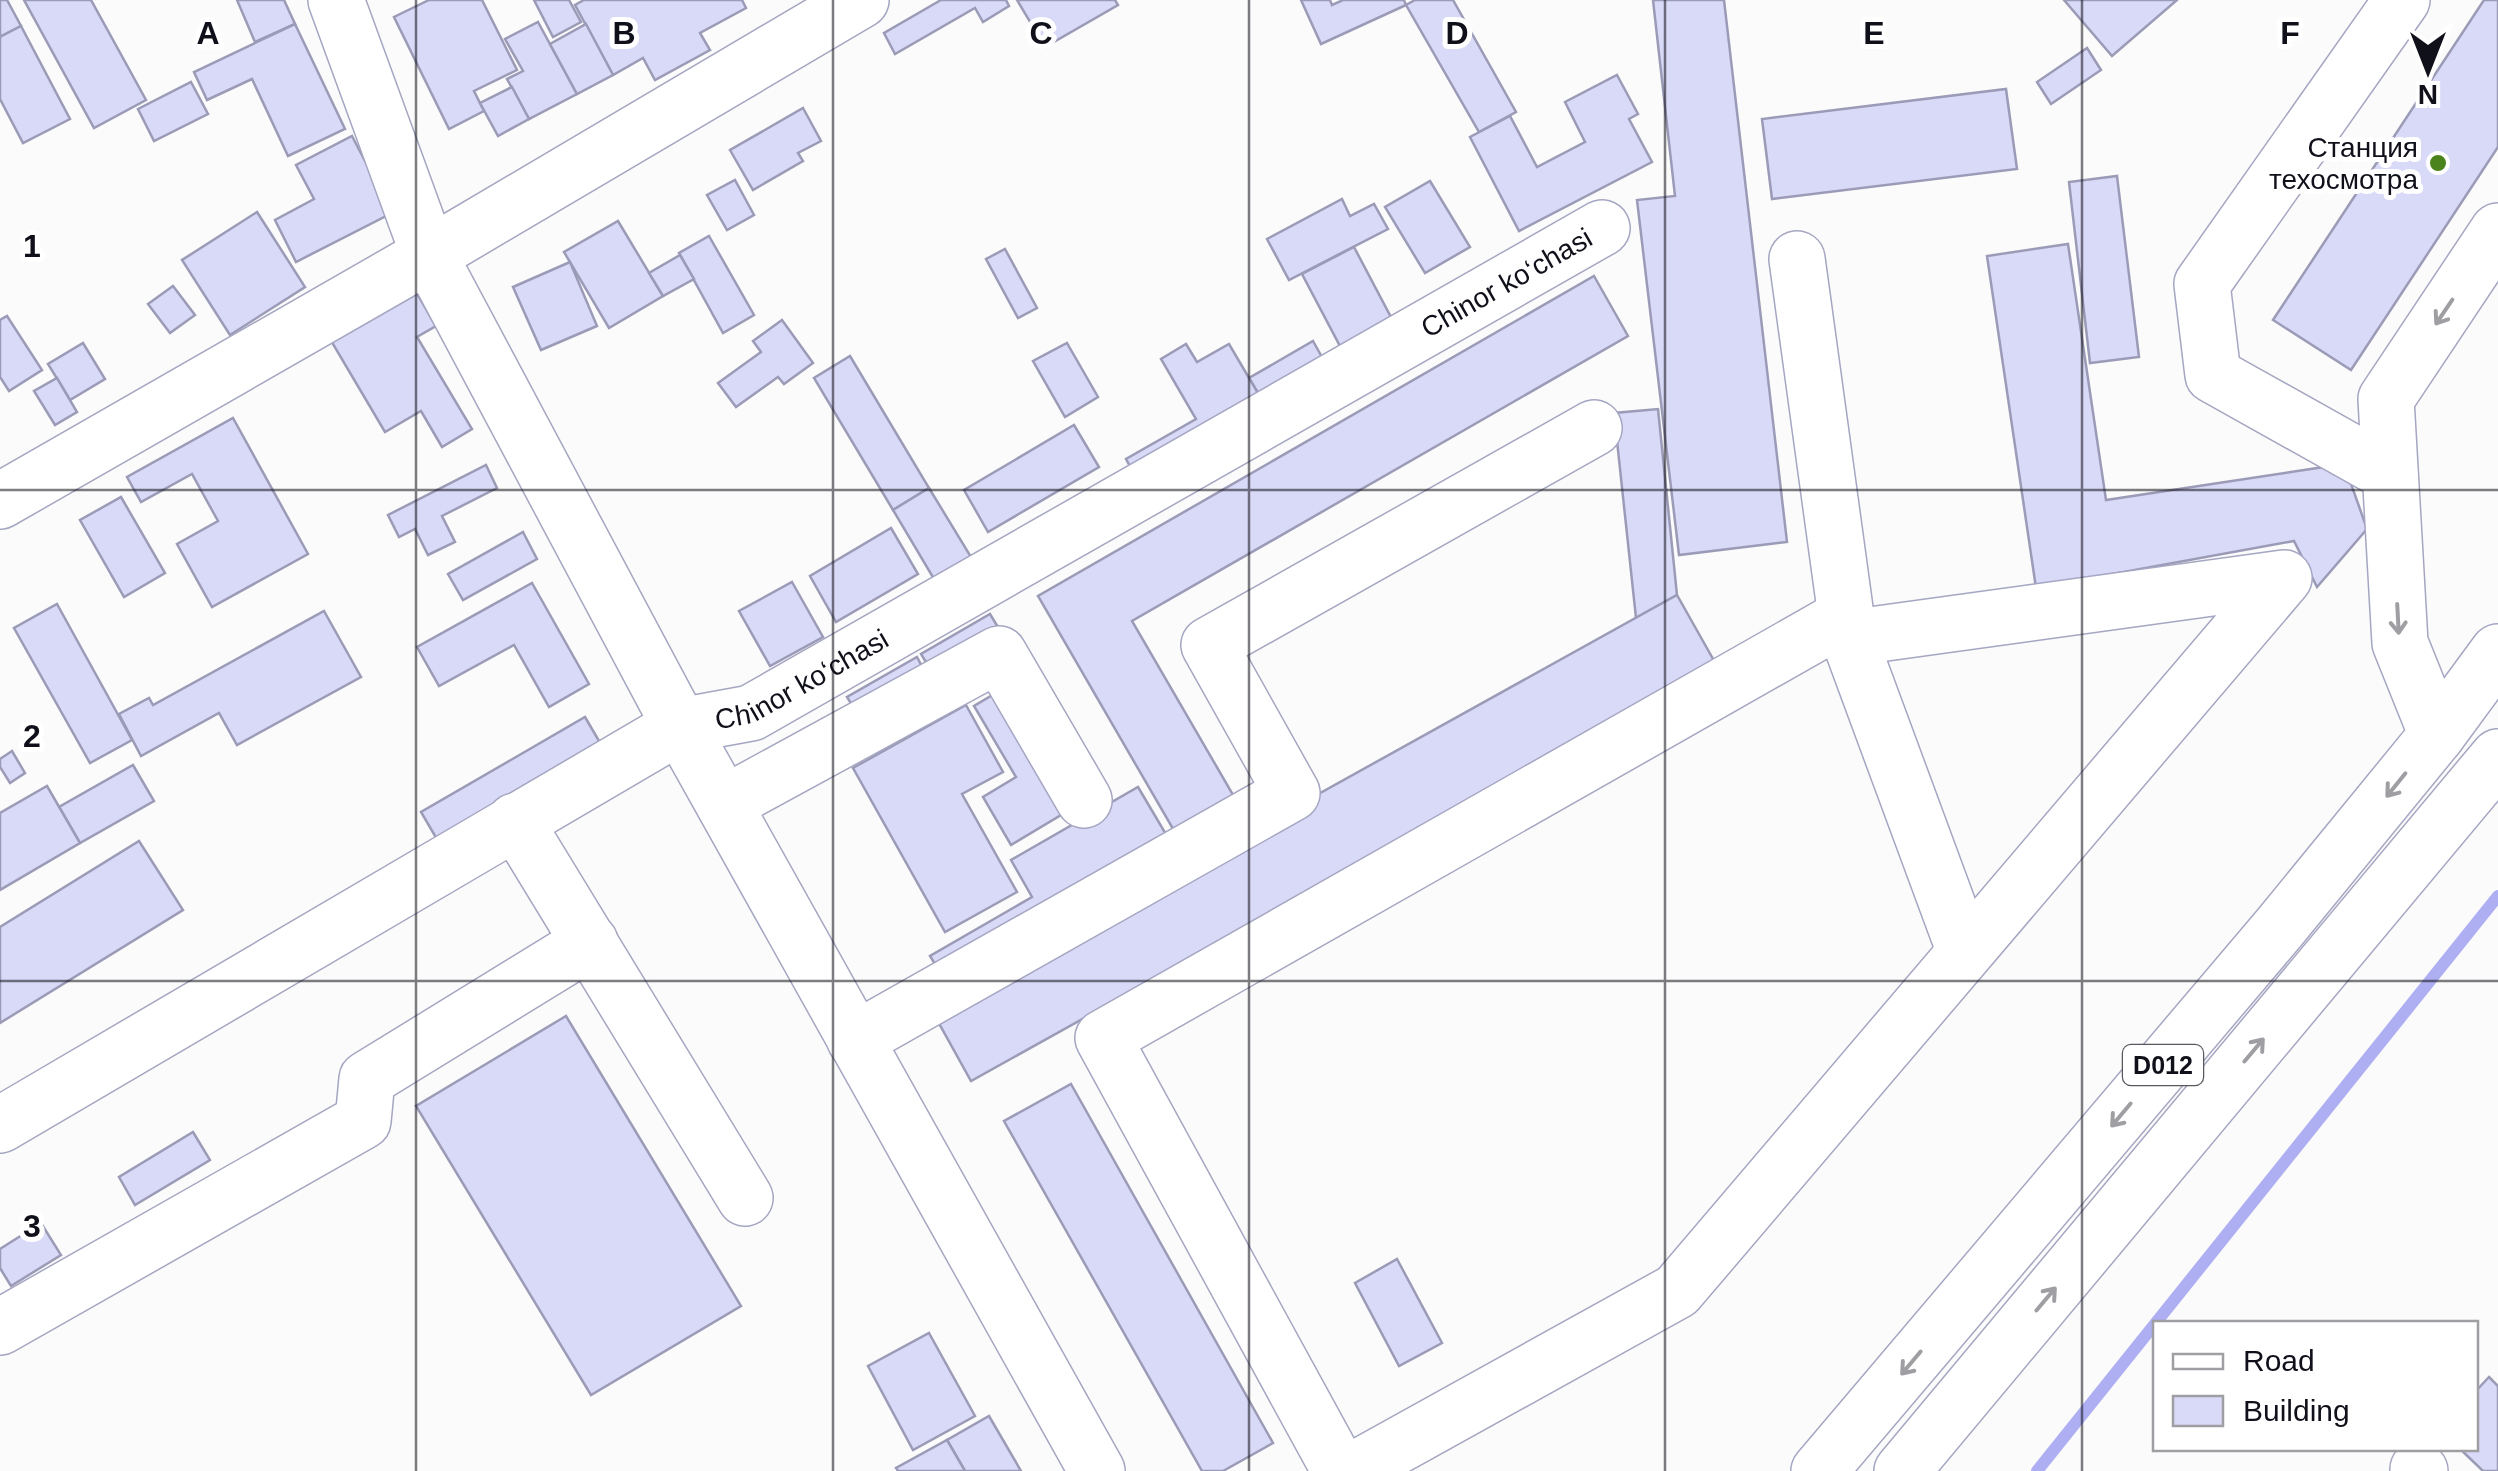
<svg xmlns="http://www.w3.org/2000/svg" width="2498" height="1471" font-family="Helvetica,sans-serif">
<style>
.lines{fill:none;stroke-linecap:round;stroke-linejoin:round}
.stream{stroke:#aeaef3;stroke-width:12}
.building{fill:#d9daf7;stroke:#9b9bb7;stroke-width:2.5}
.minor-casing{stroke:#a5a6c2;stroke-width:58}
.highway-casing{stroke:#a5a6c2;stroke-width:58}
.minor{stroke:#fff;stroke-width:55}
.highway{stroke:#fff;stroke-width:55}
.oneway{stroke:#9f9fa3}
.grid{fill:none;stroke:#10101a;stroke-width:2.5;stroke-opacity:0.55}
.poi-dot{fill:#4a821b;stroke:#fff;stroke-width:4}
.labels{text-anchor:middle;stroke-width:10;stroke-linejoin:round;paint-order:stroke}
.shield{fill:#fff;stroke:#58585f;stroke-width:2.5}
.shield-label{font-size:25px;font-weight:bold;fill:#10101a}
.poi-label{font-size:28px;fill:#10101a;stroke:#fff;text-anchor:end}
.street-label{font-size:28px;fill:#10101a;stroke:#fff}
.grid-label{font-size:32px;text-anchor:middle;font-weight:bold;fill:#10101a;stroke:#fff;stroke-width:10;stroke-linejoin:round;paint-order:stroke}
</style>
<rect width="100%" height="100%" fill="#fbfbfb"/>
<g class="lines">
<polyline class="stream" points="2037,1471 2498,896"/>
</g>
<g class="building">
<polygon points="0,0 7,0 21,26 0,37"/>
<polygon points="24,0 91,0 146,100 94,128"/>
<polygon points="237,0 284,0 295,24 255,42"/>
<polygon points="429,0 482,0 517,70 474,91 484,111 449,129 394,17"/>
<polygon points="534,0 569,0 581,22 553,37"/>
<polygon points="584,0 742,0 746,8 700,33 710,50 655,80 643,58 613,75 575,5"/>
<polygon points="941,0 1006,0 1009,6 983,22 975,8 895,54 884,33"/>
<polygon points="1017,0 1115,0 1118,5 1045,47"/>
<polygon points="1301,0 1330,0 1332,5 1343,0 1404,0 1406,5 1321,44"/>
<polygon points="1415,0 1453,0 1516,112 1479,132 1406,5"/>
<polygon points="1653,0 1724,0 1787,542 1679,555 1637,200 1675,196"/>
<polygon points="2064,0 2177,0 2112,56"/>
<polygon points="2484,0 2498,0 2498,147 2351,370 2273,320"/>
<polygon points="538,22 577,94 529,119 507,79 523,71 505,39"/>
<polygon points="295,24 345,129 288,156 252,79 207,100 194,72"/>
<polygon points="586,24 613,75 577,94 550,44"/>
<polygon points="21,26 70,119 23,143 0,99 0,37"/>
<polygon points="2087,48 2101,70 2051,104 2037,82"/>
<polygon points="1617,75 1638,114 1629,119 1652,162 1519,231 1470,137 1510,116 1537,167 1585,142 1565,102"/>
<polygon points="191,82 208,114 154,141 138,109"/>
<polygon points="512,87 529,119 498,136 480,103"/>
<polygon points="2006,89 2017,169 1772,199 1762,119"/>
<polygon points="803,108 821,141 798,153 803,161 753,190 730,150"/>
<polygon points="352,136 392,213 296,262 275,220 314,199 296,165"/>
<polygon points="2117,176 2139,357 2090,363 2069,182"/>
<polygon points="735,180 754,215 727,230 707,195"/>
<polygon points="1430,181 1470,247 1425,273 1385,207"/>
<polygon points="1342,199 1350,216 1374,204 1388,229 1289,280 1267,239"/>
<polygon points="257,212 305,287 230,335 182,260"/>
<polygon points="618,221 663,296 609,328 564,252"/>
<polygon points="709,236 754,315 723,333 679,253"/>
<polygon points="2068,244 2106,500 2344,464 2367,529 2317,587 2294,541 2036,588 1987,256"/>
<polygon points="1354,247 1393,321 1341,348 1302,274"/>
<polygon points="1005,249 1037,308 1018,318 986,259"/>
<polygon points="680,255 694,279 663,296 649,273"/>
<polygon points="570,262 597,326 541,350 513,287"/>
<polygon points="1594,276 1628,336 1132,621 1236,800 1176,834 1038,596"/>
<polygon points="173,286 195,315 170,333 148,304"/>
<polygon points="415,290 436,326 417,337 472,429 442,447 421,411 385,432 330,339"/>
<polygon points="7,316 42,370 9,391 0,377 0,320"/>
<polygon points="782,320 813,363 784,384 778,377 736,407 718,383 761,352 753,341"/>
<polygon points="1313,341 1328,368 1265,405 1249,378"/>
<polygon points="83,343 105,379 70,400 48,364"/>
<polygon points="1067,343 1098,397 1065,417 1033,361"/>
<polygon points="1186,344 1197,362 1229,344 1265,405 1137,479 1126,459 1196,419 1161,359"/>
<polygon points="850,356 929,488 893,510 814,378"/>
<polygon points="57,378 77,412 55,425 34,391"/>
<polygon points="1658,409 1677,595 1636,618 1614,413"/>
<polygon points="233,418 308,554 212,607 177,544 218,521 192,474 141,502 127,477"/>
<polygon points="1074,425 1099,467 988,532 964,490"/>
<polygon points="486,465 497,488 442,516 455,542 428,555 415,529 399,537 388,515"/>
<polygon points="929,488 971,557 934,579 893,510"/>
<polygon points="121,497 165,573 124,597 80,520"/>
<polygon points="891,528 918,574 836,622 810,576"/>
<polygon points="523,532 537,559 463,600 448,574"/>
<polygon points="792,582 823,637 770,666 739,611"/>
<polygon points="532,583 589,684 549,707 514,645 439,686 417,647"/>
<polygon points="1677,595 1717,666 971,1081 931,1009"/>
<polygon points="57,604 132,740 90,763 14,628"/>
<polygon points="324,611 361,677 237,745 219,713 141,756 119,714 149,698 153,705"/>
<polygon points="990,614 1001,632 932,672 921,654"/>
<polygon points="917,657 927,676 858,715 847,697"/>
<polygon points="1001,690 1071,809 1011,845 983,797 1016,777 974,706"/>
<polygon points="966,705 1003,772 962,794 1017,892 945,932 853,768"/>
<polygon points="585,717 602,746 438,841 421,812"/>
<polygon points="12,751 25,773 10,783 0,767 0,759"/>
<polygon points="133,765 154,801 80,843 59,807"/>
<polygon points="47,786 80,843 0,890 0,813"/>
<polygon points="1138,787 1170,841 941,974 930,956 1032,897 1011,860"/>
<polygon points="139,841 183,910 0,1023 0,927"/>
<polygon points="566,1016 741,1306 591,1395 416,1106"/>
<polygon points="1071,1084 1273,1443 1223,1471 1202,1471 1004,1121"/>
<polygon points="193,1132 210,1160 135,1205 119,1177"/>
<polygon points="41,1223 61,1255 11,1286 0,1268 0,1249"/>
<polygon points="1397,1259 1442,1343 1399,1366 1355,1283"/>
<polygon points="929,1333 975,1416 913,1450 868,1366"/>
<polygon points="2489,1377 2498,1386 2498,1471 2483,1471 2459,1448 2476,1448 2476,1391"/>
<polygon points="989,1416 1021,1471 965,1471 947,1440"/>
<polygon points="947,1440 965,1471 898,1471 896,1468"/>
</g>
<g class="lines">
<defs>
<g id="minor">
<polyline points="336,0 429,255 680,726 1097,1471"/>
<polyline points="2390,474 2213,375 2202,284 2402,0"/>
<polyline points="0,501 429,255 861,0"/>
<polyline points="1849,638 1965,952"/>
<polyline points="2437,735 2400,643 2386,399 2498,231"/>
<polyline points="724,804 999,654 1084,800"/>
<polyline points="515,821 745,1198"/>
<polyline points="855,1040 1292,793 1209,645 1594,428"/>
<path id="s1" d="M0,1125l680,-399 71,-13 851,-485"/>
<polyline points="0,1327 363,1121 367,1079 590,942"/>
<polyline points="2418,1469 2420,1471"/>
<polyline points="1340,1471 1103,1038 1846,616"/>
<polyline points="1352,1471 1677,1291 2284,578 1849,638 1797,259"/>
</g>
<g id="highway">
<polyline points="1819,1471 2280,927 2437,735 2498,652"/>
<polyline points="1902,1471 2498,757"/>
</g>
</defs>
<use href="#minor" class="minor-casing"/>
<use href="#highway" class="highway-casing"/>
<use href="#minor" class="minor"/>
<use href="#highway" class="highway"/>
</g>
<defs><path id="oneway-shaft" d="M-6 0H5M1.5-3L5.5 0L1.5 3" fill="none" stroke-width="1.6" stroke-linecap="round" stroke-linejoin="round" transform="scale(2.5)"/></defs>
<g class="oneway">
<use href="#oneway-shaft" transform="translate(2444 312) rotate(124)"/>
<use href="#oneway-shaft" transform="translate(2398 619) rotate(87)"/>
<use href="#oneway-shaft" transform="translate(2396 785) rotate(129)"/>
<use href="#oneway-shaft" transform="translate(2254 1050) rotate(-50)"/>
<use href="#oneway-shaft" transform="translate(2121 1115) rotate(130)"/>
<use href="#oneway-shaft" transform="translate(2046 1299) rotate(-50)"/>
<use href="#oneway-shaft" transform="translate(1911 1363) rotate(130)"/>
</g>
<path class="grid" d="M416,0v1471M833,0v1471M1249,0v1471M1665,0v1471M2082,0v1471M0,490h2498M0,981h2498"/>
<circle class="poi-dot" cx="2438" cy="163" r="10"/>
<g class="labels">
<rect class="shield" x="2123" y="1045" width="80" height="40" rx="8"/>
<g class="shield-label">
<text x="2163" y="1074">D012</text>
</g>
<g class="poi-label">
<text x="2418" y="157">Станция<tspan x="2418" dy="32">техосмотра</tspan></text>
</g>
<g class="street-label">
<text dy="10" stroke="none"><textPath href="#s1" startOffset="1730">Chinor ko‘chasi</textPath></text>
<text dy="10" stroke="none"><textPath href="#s1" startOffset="920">Chinor ko‘chasi</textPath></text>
</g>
</g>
<g class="grid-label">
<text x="208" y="44">A</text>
<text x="624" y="44">B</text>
<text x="1041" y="44">C</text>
<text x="1457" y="44">D</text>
<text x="1874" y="44">E</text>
<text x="2290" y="44">F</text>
<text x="32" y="257">1</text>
<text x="32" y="747">2</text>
<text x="32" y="1237">3</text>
</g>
<rect x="2153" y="1321" width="325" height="130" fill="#ffffff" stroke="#9f9fa3" stroke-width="2.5"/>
<rect x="2173" y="1354" width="50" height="15" fill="#ffffff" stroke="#9f9fa3" stroke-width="2.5"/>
<text x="2243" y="1371" font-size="30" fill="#10101a">Road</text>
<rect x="2173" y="1396" width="50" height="30" fill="#d9daf7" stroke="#9f9fa3" stroke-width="2.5"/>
<text x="2243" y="1421" font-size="30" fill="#10101a">Building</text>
<g transform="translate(2428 70) rotate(180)" stroke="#ffffff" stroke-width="8" paint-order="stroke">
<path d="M0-8L18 38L0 25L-18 38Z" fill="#10101a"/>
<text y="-15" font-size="28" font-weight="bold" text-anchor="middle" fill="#10101a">N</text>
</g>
</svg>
